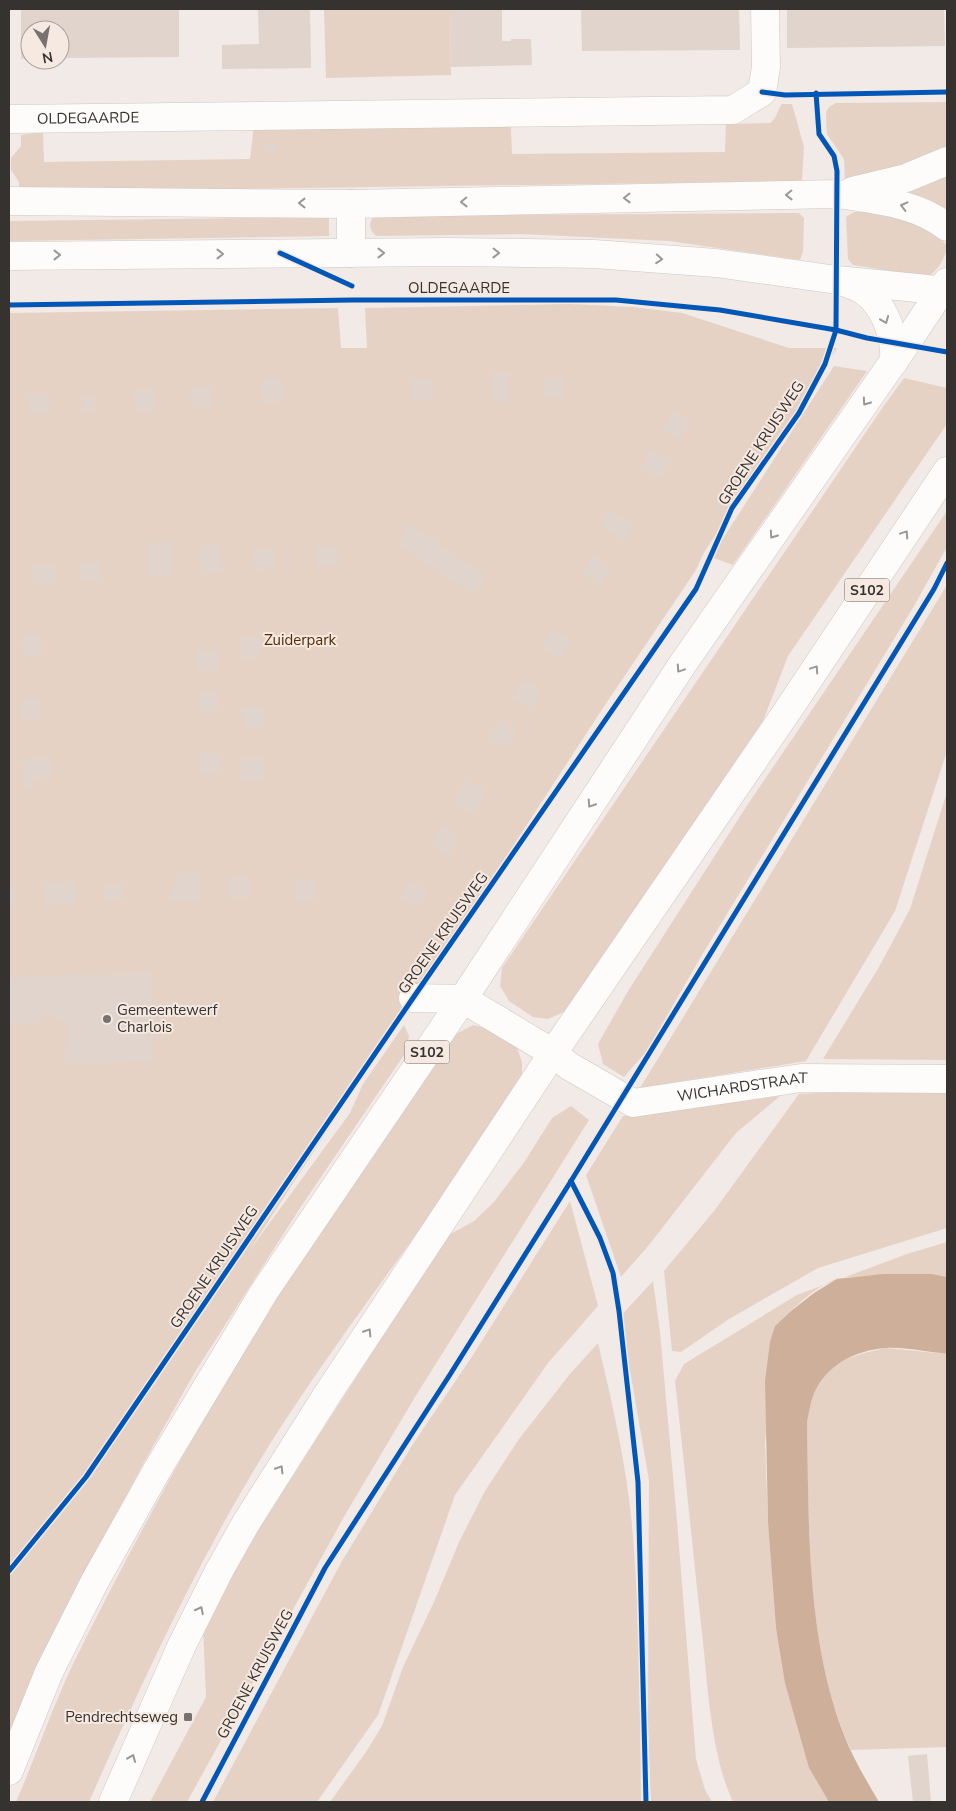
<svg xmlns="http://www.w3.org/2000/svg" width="956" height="1811" font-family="'Nunito Sans',sans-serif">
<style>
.green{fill:#e5d2c5}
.water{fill:#ceb09a}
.building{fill:#e0d4cc}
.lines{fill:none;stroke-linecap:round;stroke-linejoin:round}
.minor-casing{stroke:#cdc7c4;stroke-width:29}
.secondary-casing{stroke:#cdc7c4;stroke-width:29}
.primary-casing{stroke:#cdc7c4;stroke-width:29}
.minor{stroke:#fdfcfb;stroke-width:28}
.secondary{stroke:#fdfcfb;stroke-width:28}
.primary{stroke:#fdfcfb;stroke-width:28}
.cycleway-casing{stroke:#f5e9e1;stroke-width:8}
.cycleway{stroke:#0057b8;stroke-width:5}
.oneway{stroke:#9a9795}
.poi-dot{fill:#77726f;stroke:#f5e9e1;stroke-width:2}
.labels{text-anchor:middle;stroke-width:4;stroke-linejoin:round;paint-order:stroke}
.shield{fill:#f5e9e1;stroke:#6f6964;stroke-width:1}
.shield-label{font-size:14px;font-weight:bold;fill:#36322f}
.street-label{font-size:15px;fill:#36322f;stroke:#f5e9e1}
.park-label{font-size:15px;fill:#532b06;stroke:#f5e9e1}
.poi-label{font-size:15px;fill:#36322f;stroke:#f5e9e1;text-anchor:start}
</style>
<rect width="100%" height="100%" fill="#f1eae6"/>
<g class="green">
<polygon points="324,9 450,9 451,75 326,78"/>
<polygon points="947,102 947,153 845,180 844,159 827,134 826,113 829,107 836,103"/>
<path d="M782,104h10l12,43 -2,34 -783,11v-10l-8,-12v-12l10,-12v-11l22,-3 1,30 206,-3 4,-34 254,-4 3,6 1,27 213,-2 1,-28 44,-1c7,-5 7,-12 12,-19z"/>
<polygon points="947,173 947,214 912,196 905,189"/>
<path d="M854,212c38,0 64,9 93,33 0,11 -10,27 -20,32l-74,-12 -5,-6 -2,-42z"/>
<path d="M799,213l5,5 -1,34 -3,8 -131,-19 -147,-7 -146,2c-6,-6 -8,-11 -3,-19l8,-1z"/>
<polygon points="329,217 329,236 9,241 9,221"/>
<polygon points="570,304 633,307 682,313 789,348 837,348 703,554 696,570 603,708 249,1251 350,1113 363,1084 404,1025 409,1036 406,1052 302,1205 195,1372 142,1466 74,1595 9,1733 9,313 338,308 341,348 367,348 365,308"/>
<polygon points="834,366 867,371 733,565 711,557"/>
<polygon points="904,378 947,388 947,424 788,656 763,721 566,1011 548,1019 533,1017 509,1001 500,986 502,968 883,407"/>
<polygon points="947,511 947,547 914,606 702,955 646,1052 624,1077 603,1064 598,1044 628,991 748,804"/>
<polygon points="947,585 947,751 895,911 806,1061 640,1088"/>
<polygon points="947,792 947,1060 823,1059 879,967 910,909"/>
<path d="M473,1025l16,4 27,16 6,17v16c-30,45 -59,90 -90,134 -62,87 -126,171 -181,263 -62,105 -113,216 -162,327h-73c20,-46 36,-94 58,-140 61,-123 128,-245 201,-362 57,-91 119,-178 181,-266z"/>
<polygon points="880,1090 947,1091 947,1228 818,1268 729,1319 681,1352 672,1351 664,1271 714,1211 799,1094"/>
<polygon points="780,1096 736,1133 649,1245 621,1277 586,1175 623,1116"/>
<polygon points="571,1106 589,1120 415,1397 345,1515 187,1802 150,1802 206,1697 203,1626 262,1524 447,1236 474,1221 494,1202 525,1161 552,1118"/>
<polygon points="570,1201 598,1306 548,1363 455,1495 378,1715 317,1802 213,1802 342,1561 413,1444 473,1355"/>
<path d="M947,1242v35c-29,-5 -59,-3 -88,0 -7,0 -16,0 -23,2 -23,9 -43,30 -61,47l-10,118 3,79 8,105 33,140 20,34h-96c-21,-45 -25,-110 -30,-160 -10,-87 -18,-174 -28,-261l9,-17 113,-69 110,-41z"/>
<polygon points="653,1281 660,1332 677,1521 696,1759 705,1790 712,1802 651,1802 648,1723 649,1480 631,1376 617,1320"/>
<path d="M598,1343c15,63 30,128 35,194 7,88 7,177 8,265h-311l36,-50 16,-26 21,-59 31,-65 25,-60 26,-51 34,-52 51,-65z"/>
<path d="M886,1348l61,6v393l-96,3c-46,-100 -42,-220 -44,-328 2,-9 3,-19 6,-27 14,-34 40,-40 73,-47z"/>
</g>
<path class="water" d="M883,1274h48l16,3v77c-19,-2 -42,-7 -61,-6 -31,2 -62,18 -73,48 -3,8 -4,17 -6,26 2,103 -1,215 37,313 9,23 22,45 35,67h-50l-20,-34 -24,-85 -9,-55 -8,-105 -3,-142 5,-39 5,-16 16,-15 23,-18 23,-14z"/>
<g class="building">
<polygon points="42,9 179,9 179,57 60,58 60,30 30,30 30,58 21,59 21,10"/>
<polygon points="258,9 310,9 311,68 222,69 222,45 259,44"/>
<polygon points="450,9 502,9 502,41 511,41 511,39 531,39 532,65 451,67"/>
<polygon points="581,9 739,9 740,50 582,51"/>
<polygon points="787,9 944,9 945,46 787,48"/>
<polygon points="265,143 278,143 278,154 265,153"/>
<polygon points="510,372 510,401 491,401 491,373"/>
<polygon points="543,377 564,377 565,398 544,398"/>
<polygon points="431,379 432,399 411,400 410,381"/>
<polygon points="283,380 283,402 262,402 261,381"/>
<polygon points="212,386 213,407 191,408 190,387"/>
<polygon points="156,389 157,410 135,411 133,390"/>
<polygon points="49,393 50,414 30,414 29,394"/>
<polygon points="95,395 95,412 82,412 82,396"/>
<polygon points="673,411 690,421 680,438 663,430"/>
<polygon points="651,450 670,461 660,479 641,468"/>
<polygon points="609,510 635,524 625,541 600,527"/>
<polygon points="410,524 486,576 474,595 397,543"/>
<polygon points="171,542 173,575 148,577 146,543"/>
<polygon points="221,544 223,572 202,574 200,546"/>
<polygon points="337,545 338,566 316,567 315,546"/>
<polygon points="274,549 275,569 255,571 253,550"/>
<polygon points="593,555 611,566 601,585 582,574"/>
<polygon points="100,561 101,580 81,582 80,563"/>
<polygon points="54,564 56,585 34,586 32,565"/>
<polygon points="551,630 570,640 560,659 541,648"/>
<polygon points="41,635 43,654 23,656 21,636"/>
<polygon points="239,637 260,637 261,658 240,658"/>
<polygon points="218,649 219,671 198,672 196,650"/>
<polygon points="523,680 542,691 532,709 512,698"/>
<polygon points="218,691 219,710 199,711 199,692"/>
<polygon points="41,699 42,719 22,720 21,701"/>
<polygon points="263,707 264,728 243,729 241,708"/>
<polygon points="500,721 517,731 507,748 490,739"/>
<polygon points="200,753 222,753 222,773 201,774"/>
<polygon points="52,757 53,777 32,779 32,786 24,787 22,759"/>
<polygon points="263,757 265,781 241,781 240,758"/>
<polygon points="466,780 487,791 474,814 453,803"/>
<polygon points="441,827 458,837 449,855 432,845"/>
<polygon points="200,872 201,899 170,900 170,888 176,887 175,873"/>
<polygon points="250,877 251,898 229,898 229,878"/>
<polygon points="297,878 318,881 316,901 295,899"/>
<polygon points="411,880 428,890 418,907 400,897"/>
<polygon points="75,881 76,903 45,905 44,883"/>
<polygon points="125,884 126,899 106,900 105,885"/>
<polygon points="9,886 16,886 17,906 9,906"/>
<polygon points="151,973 154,1062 64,1064 63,1048 67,1043 69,1036 68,1027 63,1021 51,1015 43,1017 36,1023 9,1024 9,977"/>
<polygon points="927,1754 931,1802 913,1802 908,1756"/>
</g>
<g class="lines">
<defs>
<g id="minor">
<path id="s1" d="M9,119l724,-9 29,-18 4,-25 -1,-58"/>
<polyline points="351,204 351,253"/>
<path id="s2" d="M413,998l50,1 90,54 16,13 64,37 168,-25 146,1"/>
</g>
<g id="secondary">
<polyline points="852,191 906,178 947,161"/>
<path d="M9,201l342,3 487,-10c38,6 78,9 109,33"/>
<polyline points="9,256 447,252 594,254 716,263 837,280 947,291"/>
<path d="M846,283c6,2 13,4 18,8 21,14 32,47 30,71"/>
</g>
<g id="primary">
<polyline points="9,1771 49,1672 95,1581 156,1472 264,1292 463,999 682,665 905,345 947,282"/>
<polyline points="113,1802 182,1645 219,1571 246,1523 327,1395 553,1053 788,710 947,471"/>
</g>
</defs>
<use href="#minor" class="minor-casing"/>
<use href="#secondary" class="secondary-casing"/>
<use href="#primary" class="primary-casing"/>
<use href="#minor" class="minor"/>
<use href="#secondary" class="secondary"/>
<use href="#primary" class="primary"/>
<defs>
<g id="cycleway">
<polyline points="762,92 785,95 947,92"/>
<polyline points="280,253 352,286"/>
<polyline points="9,305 352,300 616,300 720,310 836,330 867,338 947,352"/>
<polyline points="571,1181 600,1238 613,1273 619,1311 638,1482 646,1802"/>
<polyline points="9,1571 86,1477 413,998 696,589 732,508 799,413 825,364 836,330 837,171 834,156 819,134 816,93"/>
<polyline points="202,1802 325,1568 451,1373 571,1181 934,589 947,563"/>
</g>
</defs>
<use href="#cycleway" class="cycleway-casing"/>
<use href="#cycleway" class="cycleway"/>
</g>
<defs><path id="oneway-chevron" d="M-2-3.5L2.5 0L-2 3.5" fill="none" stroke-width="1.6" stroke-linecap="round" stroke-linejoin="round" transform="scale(1.25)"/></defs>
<g class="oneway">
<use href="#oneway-chevron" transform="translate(789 195) rotate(179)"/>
<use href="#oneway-chevron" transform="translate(627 198) rotate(179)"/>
<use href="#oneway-chevron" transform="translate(464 202) rotate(179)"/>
<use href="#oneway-chevron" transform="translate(302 203) rotate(-180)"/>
<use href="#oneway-chevron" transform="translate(904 206) rotate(-166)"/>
<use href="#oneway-chevron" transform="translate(381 253)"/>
<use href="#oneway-chevron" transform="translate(496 253) rotate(1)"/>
<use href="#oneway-chevron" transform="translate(220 254)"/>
<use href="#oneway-chevron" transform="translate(57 255)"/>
<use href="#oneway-chevron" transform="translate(659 259) rotate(4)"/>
<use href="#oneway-chevron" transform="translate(885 320) rotate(68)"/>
<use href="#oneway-chevron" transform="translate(866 402) rotate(125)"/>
<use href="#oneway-chevron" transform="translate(905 534) rotate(-56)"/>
<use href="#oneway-chevron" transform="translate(773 535) rotate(125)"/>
<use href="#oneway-chevron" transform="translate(680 669) rotate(124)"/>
<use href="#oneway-chevron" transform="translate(815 669) rotate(-56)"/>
<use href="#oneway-chevron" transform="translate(591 804) rotate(123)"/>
<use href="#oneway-chevron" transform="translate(368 1332) rotate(-57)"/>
<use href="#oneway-chevron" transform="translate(280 1469) rotate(-58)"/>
<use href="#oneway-chevron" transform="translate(200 1610) rotate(-63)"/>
<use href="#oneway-chevron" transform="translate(132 1758) rotate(-67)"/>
</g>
<g class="poi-dot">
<circle cx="107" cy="1019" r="5"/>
<rect x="183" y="1712" width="10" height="10" rx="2.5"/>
</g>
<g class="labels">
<g class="shield">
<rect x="844.5" y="578.5" width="45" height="23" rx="4"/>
<rect x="404.5" y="1040.5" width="45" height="23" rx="4"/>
</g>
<g class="shield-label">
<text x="867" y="595">S102</text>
<text x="427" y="1057">S102</text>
</g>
<g class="street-label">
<text dy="5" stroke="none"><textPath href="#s1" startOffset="79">OLDEGAARDE</textPath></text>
<text x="459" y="293">OLDEGAARDE</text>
<text transform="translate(761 443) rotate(-57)" y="5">GROENE KRUISWEG</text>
<text transform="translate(443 933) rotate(-55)" y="5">GROENE KRUISWEG</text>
<text dy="5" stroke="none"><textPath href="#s2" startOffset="360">WICHARDSTRAAT</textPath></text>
<text transform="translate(214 1267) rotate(-56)" y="5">GROENE KRUISWEG</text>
<text transform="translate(255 1674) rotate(-62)" y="5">GROENE KRUISWEG</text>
</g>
<g class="park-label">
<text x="300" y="645">Zuiderpark</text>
</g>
<g class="poi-label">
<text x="117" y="1015">Gemeentewerf<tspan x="117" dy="17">Charlois</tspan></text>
<text x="178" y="1722" text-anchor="end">Pendrechtseweg</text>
</g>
</g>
<rect width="956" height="1811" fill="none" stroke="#36322f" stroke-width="20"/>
<g transform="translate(45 45) rotate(169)"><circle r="24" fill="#f5e9e1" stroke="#a9a09a"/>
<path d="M0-4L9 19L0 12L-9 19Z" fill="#77726f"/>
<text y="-8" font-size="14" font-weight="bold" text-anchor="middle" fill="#36322f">N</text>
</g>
</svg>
